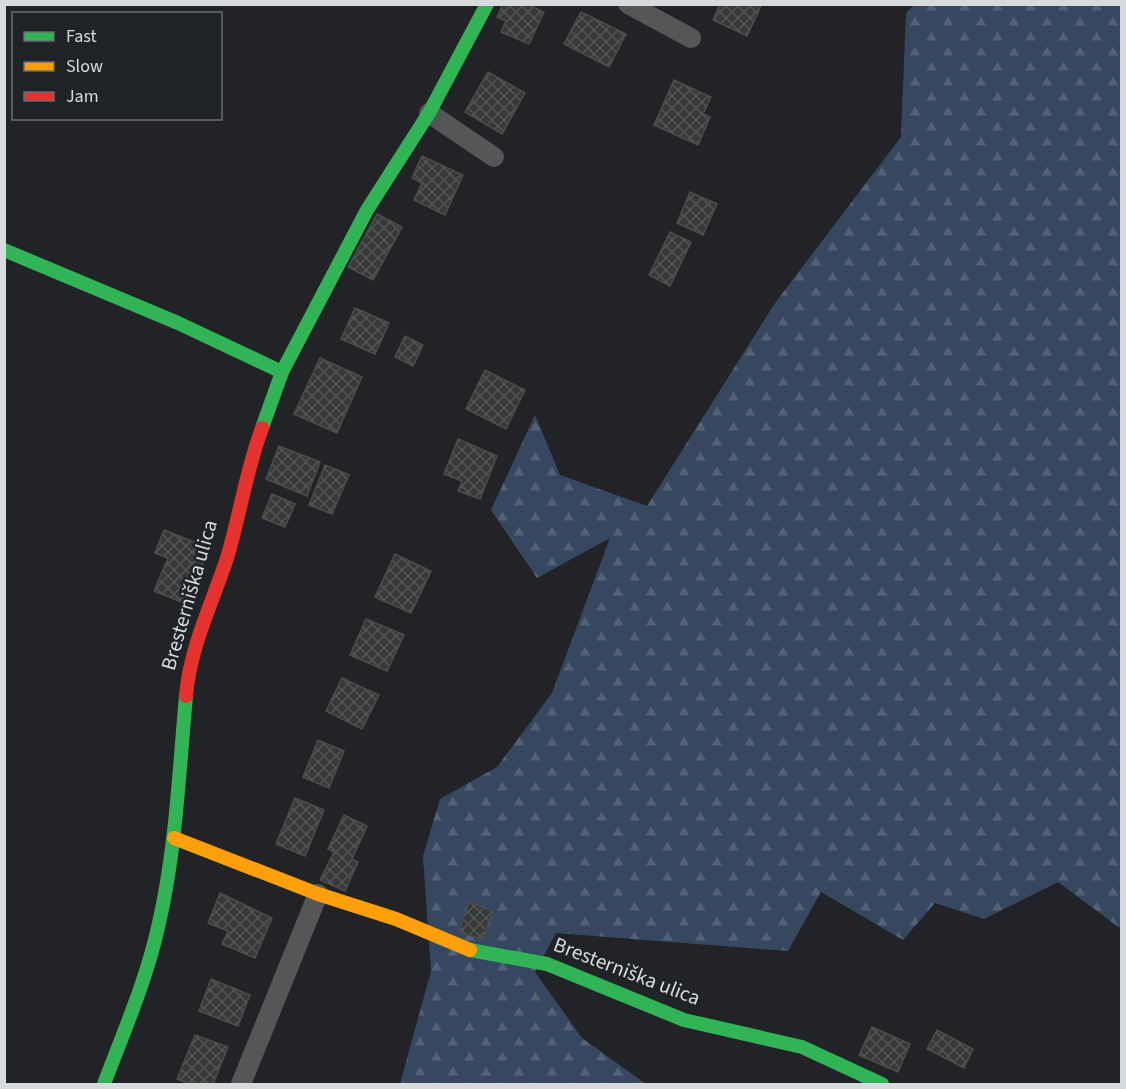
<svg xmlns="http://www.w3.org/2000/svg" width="1126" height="1089" font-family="'Source Sans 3',sans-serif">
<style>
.forest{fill:url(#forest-firs)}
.building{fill:url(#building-cross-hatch);stroke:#4c4c4d;stroke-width:1.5}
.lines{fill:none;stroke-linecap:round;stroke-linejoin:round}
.street{stroke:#555658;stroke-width:20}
.fast{stroke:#30b455;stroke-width:14}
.slow{stroke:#ff9f0a;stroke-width:14}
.jam{stroke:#e5322d;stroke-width:14}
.labels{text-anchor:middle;stroke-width:5;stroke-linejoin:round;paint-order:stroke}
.street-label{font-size:21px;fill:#d8dbde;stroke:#1f2328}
</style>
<defs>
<pattern id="forest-firs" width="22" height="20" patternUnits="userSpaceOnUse" patternTransform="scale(1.5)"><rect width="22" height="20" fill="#35485f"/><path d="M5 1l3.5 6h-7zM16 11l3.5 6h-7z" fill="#526276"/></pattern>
<pattern id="building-cross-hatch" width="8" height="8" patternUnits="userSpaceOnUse" patternTransform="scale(1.5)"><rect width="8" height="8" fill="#383939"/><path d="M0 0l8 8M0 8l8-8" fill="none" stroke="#545555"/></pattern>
</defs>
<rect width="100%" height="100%" fill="#212326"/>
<polygon class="forest" points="915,4 1121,5 1121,929 1058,882 984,919 935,903 903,940 821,892 788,951 556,933 535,972 582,1038 646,1084 400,1084 431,971 423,856 440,799 497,767 552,693 610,538 537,578 491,510 535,415 560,475 647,506 775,303 901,137 906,13"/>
<g class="building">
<polygon points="503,4 527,4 544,12 529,44 501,32 506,21 497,17"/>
<polygon points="720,4 761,6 747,36 713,20"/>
<polygon points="581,12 626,34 609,67 564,44"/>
<polygon points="488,72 525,93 502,134 465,112"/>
<polygon points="674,80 711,97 703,114 710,117 698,145 654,125"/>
<polygon points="422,156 463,175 445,215 414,200 422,183 412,178"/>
<polygon points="690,192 717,204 703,235 677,223"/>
<polygon points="377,214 402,227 373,280 348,267"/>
<polygon points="670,232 691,242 670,286 649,275"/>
<polygon points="355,308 389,323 375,354 341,339"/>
<polygon points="405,336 423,345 413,366 395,357"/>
<polygon points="320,358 362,377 337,433 294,414"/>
<polygon points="485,370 525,390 506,429 466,409"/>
<polygon points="458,439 497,456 480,499 458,491 462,481 444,474"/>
<polygon points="279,446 320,462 307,496 266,479"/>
<polygon points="325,465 349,475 332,514 309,505"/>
<polygon points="272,494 295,504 285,527 262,518"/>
<polygon points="164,530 209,548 186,604 154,591 168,558 155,553"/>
<polygon points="395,554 431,571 411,613 375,597"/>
<polygon points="366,619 404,635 387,671 350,655"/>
<polygon points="342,678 379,695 362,729 326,711"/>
<polygon points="318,740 344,751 329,788 303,777"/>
<polygon points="295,798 324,810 305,856 276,844"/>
<polygon points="344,815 367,826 352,859 358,862 345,891 320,880 334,852 328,849"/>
<polygon points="220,893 272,918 255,958 222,944 228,931 208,923"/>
<polygon points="469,902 493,911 482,940 459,931"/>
<polygon points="211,979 250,995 238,1026 199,1011"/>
<polygon points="872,1027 910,1044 898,1072 859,1055"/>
<polygon points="937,1030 973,1049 964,1068 927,1049"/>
<polygon points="195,1035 228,1047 213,1084 190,1084 177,1079"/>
</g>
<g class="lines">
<g class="street">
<polyline points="628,4 691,38"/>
<polyline points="429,113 494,157"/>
<polyline points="241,1084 318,894"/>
</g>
<g class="fast">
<polyline points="4,250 178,323 282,372"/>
<polyline points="262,428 282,372 367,210 429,113 487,4"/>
<polyline points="470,950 547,964 684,1020 802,1047 882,1084"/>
<path d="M104,1084c20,-53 43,-105 55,-161 17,-74 20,-151 27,-227"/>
</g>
<polyline class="slow" points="174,838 318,894 396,919 470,950"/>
<path class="jam" d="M186,696c4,-49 26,-92 41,-138 13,-43 19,-87 35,-130"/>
</g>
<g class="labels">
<g class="street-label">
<text transform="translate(189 595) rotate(-74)" y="7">Bresterniška ulica</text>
<text transform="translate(627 971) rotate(21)" y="7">Bresterniška ulica</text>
</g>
</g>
<rect width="1126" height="1089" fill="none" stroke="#d8dbde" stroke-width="12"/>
<rect x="12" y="12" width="210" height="108" fill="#1f2328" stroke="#696d71" stroke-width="1.5"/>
<rect x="24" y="32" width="30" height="9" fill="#30b455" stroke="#696d71" stroke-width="1.5"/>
<text x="66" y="42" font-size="18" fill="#d8dbde">Fast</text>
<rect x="24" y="62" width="30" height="9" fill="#ff9f0a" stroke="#696d71" stroke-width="1.5"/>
<text x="66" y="72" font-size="18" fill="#d8dbde">Slow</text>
<rect x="24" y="92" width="30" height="9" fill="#e5322d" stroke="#696d71" stroke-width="1.5"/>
<text x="66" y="102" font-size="18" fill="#d8dbde">Jam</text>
</svg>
